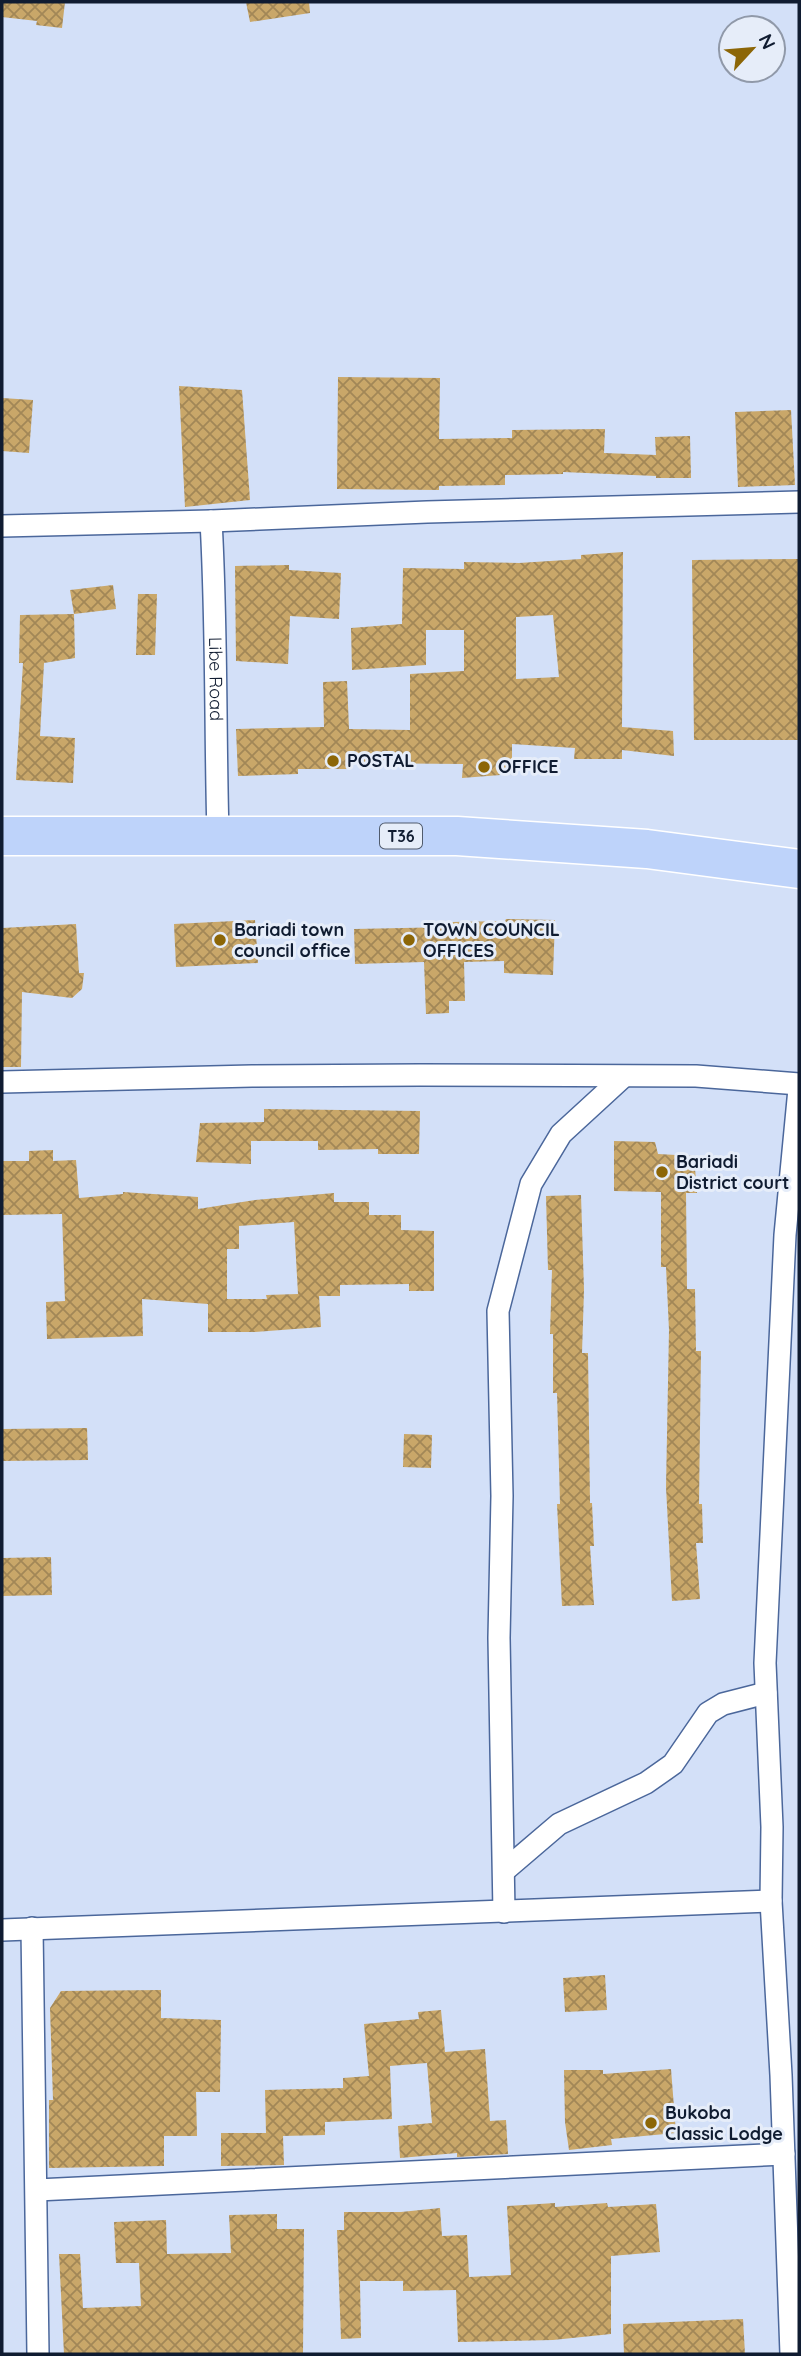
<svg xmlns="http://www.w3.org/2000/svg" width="801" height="2356" font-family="Quicksand,sans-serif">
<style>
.building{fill:url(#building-cross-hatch);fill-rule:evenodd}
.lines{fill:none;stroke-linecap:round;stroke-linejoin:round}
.street-casing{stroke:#4b679b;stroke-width:24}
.highway-casing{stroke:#fff;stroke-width:41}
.street{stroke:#fff;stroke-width:21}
.highway{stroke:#bed3fa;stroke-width:38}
.poi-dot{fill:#8c6607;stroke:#e6edf9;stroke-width:2.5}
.labels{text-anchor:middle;stroke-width:6;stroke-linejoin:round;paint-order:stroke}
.shield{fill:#e6edf9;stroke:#505b6d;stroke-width:2}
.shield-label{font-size:16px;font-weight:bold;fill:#101c31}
.street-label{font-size:18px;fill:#101c31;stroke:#e6edf9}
.poi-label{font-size:18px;font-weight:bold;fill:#101c31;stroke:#e6edf9;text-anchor:start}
</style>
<defs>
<pattern id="building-cross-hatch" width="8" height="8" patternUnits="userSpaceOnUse" patternTransform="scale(1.75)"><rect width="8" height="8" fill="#c9a769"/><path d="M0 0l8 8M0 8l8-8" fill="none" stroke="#a28757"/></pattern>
</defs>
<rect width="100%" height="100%" fill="#d3e0f8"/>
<g class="building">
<polygon points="2,2 65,2 62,28 36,25 37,21 2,17"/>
<polygon points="246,2 309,2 310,13 250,22"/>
<polygon points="338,377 440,378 439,439 512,438 512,430 605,429 604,453 656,455 655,437 690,436 691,478 656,478 656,476 563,472 563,474 505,475 505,485 439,486 439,490 337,489"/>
<polygon points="179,386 242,390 250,500 185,507"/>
<polygon points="2,398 33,400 29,453 2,451"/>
<polygon points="791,410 795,485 738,487 735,412"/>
<path d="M623,552l-1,175 51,4 1,25 -52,-6v9h-48l1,-11 -63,-4v30l-50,4 1,-14 -111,-1v6h-54v5l-60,2 -2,-47 88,-2 -1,-45 24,-1 2,48 61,1v-56l54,-3v-41h-38v35l-74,5 -1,-42 51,-4 1,-56 61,1v-7l55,1 62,-4v-4zM553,615l6,62 -43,2v-62z"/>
<polygon points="799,559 799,740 694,740 692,560"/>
<polygon points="289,565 289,570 341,573 339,619 290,616 288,664 236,661 235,566"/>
<polygon points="113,585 116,609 74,614 70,590"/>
<polygon points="138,594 157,594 155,655 136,655"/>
<polygon points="74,614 75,658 44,663 40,736 75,738 73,783 16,780 23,663 19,663 20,615"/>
<polygon points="506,919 555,920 553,975 504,973 504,961 464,962 465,1001 449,1001 449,1013 426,1014 424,962 355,964 354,929 452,927 452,922 505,921"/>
<polygon points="255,920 258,963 176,967 174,924"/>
<polygon points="76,924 79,973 84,973 82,989 72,998 22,992 21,1067 2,1067 2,928"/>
<polygon points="264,1109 420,1111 419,1154 378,1154 378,1149 318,1150 318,1141 251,1141 251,1164 196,1162 200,1123 264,1122"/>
<polygon points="614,1141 655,1142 658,1154 694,1156 697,1193 686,1193 687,1289 695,1289 696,1351 701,1351 699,1504 702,1504 703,1543 696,1543 700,1599 672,1601 666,1487 669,1330 666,1267 661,1267 661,1192 614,1191"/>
<path d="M53,1150v11l23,-1 3,38 44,-4v-2l75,5v12l57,-9 79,-7v9h35v13h32v15l33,1v60h-25v-7l-69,1v11h-21l2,31 -66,5h-47v-28l-66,-5 1,37 -96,3 -1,-37 19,-1 -3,-87 -60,1 1,-54h26v-10zM294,1222l4,72 -32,1 1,4h-40v-50h12v-23z"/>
<polygon points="581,1195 584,1290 582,1353 588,1353 590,1503 592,1503 594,1546 590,1546 594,1605 562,1606 557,1504 560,1504 557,1393 553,1393 553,1334 550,1334 552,1270 548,1270 546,1196"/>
<polygon points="87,1428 88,1460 2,1461 2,1429"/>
<polygon points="404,1434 432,1435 431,1468 403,1467"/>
<polygon points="51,1557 52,1595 2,1596 2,1558"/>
<polygon points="605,1975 607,2010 565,2012 563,1978"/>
<polygon points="161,1990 161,2018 221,2020 220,2092 196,2092 197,2136 164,2136 164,2166 49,2168 49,2100 53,2100 50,2008 61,1991"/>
<polygon points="441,2010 445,2052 485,2049 490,2121 506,2120 508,2154 457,2157 457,2153 400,2158 398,2126 432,2123 427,2063 390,2066 392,2119 325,2122 325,2135 283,2136 284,2165 221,2166 221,2133 266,2133 265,2090 343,2088 343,2078 369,2076 364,2024 419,2019 418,2012"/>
<polygon points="671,2069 676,2133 611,2139 612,2145 569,2150 565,2122 564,2070 603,2070 603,2074"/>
<polygon points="555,2203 555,2207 607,2203 608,2207 656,2204 660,2252 611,2256 611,2334 553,2340 458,2342 456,2290 403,2291 403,2281 360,2281 361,2338 341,2339 337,2230 344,2230 344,2212 401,2212 440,2208 442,2236 467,2235 469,2277 511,2275 507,2206"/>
<polygon points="277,2214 277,2229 304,2229 303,2354 64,2354 59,2254 80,2254 83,2308 141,2306 139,2263 116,2263 114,2222 166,2220 167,2254 231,2253 229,2215"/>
<polygon points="743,2319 745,2354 624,2354 623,2324"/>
</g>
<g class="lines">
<defs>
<g id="street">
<path id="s1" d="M211,521c6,105 4,209 7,313"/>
<polyline points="2,526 211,521 427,512 799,502"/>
<polyline points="2,1082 252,1076 420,1075 696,1076 799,1084"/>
<polyline points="504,1871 559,1824 646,1783 673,1764 708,1713 723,1704 766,1693"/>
<polyline points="504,1912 499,1638 502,1496 498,1311 531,1184 561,1134 622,1078"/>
<polyline points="32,1928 38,2354"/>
<polyline points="2,1930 771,1901"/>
<polyline points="37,2190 784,2154"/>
<polyline points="791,2354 781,2075 771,1901 772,1827 765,1663 785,1235 799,1089"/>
</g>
<polyline id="highway" points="2,836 457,836 647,849 799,869"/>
</defs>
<use href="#street" class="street-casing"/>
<use href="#highway" class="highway-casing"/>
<use href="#street" class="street"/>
<use href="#highway" class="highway"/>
</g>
<g class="poi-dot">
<circle cx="333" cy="761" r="7"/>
<circle cx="484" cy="767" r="7"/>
<circle cx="220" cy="940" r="7"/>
<circle cx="409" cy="940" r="7"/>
<circle cx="662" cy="1172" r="7"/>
<circle cx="651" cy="2123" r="7"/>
</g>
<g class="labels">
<rect class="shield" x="380" y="823.5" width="42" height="25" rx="5"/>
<g class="shield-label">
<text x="401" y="842">T36</text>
</g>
<g class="street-label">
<text dy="6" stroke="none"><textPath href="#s1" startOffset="158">Libe Road</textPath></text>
</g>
<g class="poi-label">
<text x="347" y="767">POSTAL</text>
<text x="498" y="773">OFFICE</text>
<text x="234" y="936">Bariadi town<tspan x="234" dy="21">council office</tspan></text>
<text x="423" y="936">TOWN COUNCIL<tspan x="423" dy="21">OFFICES</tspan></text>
<text x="676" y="1168">Bariadi<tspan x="676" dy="21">District court</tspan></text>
<text x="665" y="2119">Bukoba<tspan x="665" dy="21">Classic Lodge</tspan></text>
</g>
</g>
<rect width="801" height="2356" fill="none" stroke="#101c31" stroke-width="7"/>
<g transform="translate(752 49) rotate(64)"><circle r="33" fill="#e6edf9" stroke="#9099a9" stroke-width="2"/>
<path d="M0-5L12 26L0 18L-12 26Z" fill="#8c6607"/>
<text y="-10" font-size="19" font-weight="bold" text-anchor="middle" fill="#101c31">N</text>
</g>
</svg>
